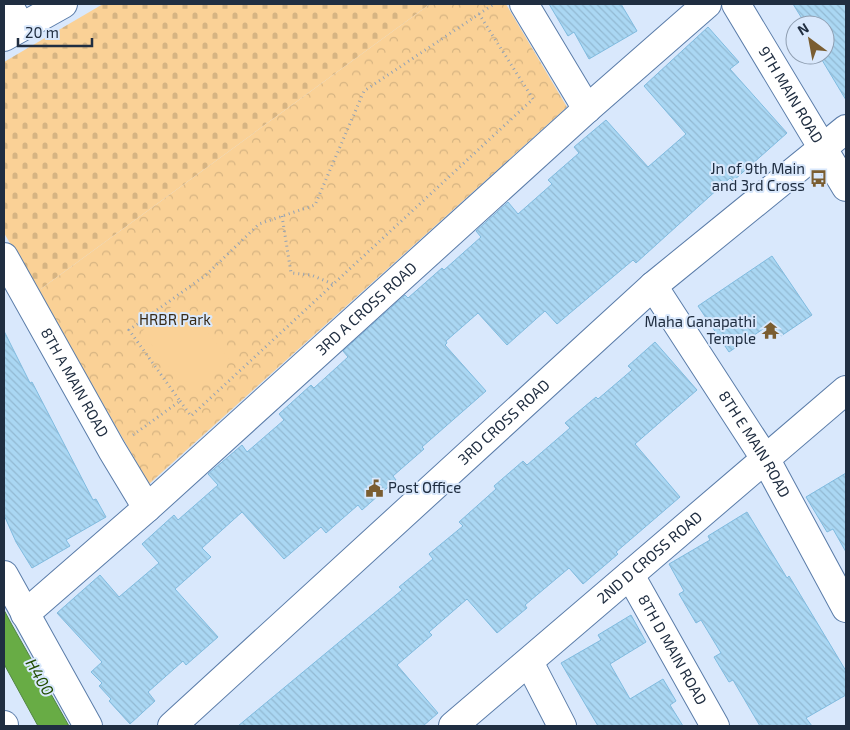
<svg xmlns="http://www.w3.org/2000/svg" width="850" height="730" font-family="'Exo 2',sans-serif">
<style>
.cemetery{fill:url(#cemetery-stones)}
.park{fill:url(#park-crowns)}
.pitch{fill:#fad196}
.water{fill:#68ac45;stroke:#528644}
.building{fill:url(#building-back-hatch);stroke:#80bbdf}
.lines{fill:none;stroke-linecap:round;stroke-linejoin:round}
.minor-casing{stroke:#5a7ca9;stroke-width:30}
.path{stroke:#93a2b5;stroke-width:3;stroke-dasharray:1 4;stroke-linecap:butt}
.minor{stroke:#fff;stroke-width:28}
.labels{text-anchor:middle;stroke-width:4;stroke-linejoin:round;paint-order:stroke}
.street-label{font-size:15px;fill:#202e41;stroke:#d9e8fc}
.poi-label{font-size:15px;fill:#202e41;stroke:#d9e8fc;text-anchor:end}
.park-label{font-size:15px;fill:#392c19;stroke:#d9e8fc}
.water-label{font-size:16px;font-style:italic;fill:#204c01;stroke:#d9e8fc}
</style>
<defs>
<pattern id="cemetery-stones" width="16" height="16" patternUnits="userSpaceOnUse" patternTransform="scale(1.25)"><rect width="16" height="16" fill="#fad196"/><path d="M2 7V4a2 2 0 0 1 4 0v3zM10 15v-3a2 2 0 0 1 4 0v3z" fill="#d6b482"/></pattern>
<pattern id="park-crowns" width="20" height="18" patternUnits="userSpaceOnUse" patternTransform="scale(1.25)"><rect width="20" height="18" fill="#fad196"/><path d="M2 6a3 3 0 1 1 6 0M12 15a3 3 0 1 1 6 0" fill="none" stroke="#d6b482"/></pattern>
<pattern id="building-back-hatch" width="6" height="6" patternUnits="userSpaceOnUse" patternTransform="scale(1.25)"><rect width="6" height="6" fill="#aad7f3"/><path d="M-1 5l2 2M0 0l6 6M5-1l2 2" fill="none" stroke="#92b9d2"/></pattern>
</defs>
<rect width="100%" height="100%" fill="#d9e8fc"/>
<polygon class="cemetery" points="103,4 430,4 38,291 4,233 4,62"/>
<polygon class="park" points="430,4 506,4 567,107 149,484 38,291"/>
<polygon class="pitch" points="181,299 229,359 188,391 141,332"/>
<polygon class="water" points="4,610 12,625 69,726 38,726 4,664"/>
<g class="building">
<polygon points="549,4 621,4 637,31 589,59 574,32 568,36"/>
<polygon points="793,4 846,4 846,100 819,55 825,55 825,25 806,25"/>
<polygon points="708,27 739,62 730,69 787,133 733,181 730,178 636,263 633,260 557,324 545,311 507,345 478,313 446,341 447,343 445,345 486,391 422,447 424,449 393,476 396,480 362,510 358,505 326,533 321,527 284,559 242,512 202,548 211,557 175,589 218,637 186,665 183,661 148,692 155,701 130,724 109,701 111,699 99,686 102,683 91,672 102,662 57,613 100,575 119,597 159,563 142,544 174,515 178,520 218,485 208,474 242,445 247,452 284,420 279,414 311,385 314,388 348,357 343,351 405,295 408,298 442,268 444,270 481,237 476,231 508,202 518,214 552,184 548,180 579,153 574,147 606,120 648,167 686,134 644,86"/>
<polygon points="772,256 812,315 781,336 772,323 729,352 698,306"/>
<polygon points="4,331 30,383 32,382 93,500 96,499 106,517 66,540 70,546 32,568 16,542 4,515"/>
<polygon points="655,342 697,390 635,444 680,497 616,552 618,554 583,584 569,568 525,605 527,608 497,633 467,599 429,632 432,635 397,665 438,713 423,726 238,726 402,590 399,587 433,559 429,554 463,526 459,522 496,489 494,486 523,461 527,465 570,428 565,423 596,397 598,399 632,370 628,366"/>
<polygon points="846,473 846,552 833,529 827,532 806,497"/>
<polygon points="747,512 787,578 789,576 846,671 846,695 806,718 812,726 760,726 733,680 729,682 714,657 721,653 701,620 696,623 679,594 684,591 669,564 710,540 708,536"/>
<polygon points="631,615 646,642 610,664 630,699 663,679 676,701 670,705 683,726 598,726 561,663 601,640 598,635"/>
</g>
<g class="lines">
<defs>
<g id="minor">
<polyline points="8,4 21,27"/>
<polyline points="524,4 587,109"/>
<path id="s1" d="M736,4l110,183"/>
<polyline points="4,37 63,4"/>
<path id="s2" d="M4,257l108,193 35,58"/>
<path id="s3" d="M653,286l113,174 80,148"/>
<polyline points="4,575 88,726"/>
<path id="s4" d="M630,575l85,151"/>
<path id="s5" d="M25,614l122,-106 440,-399 120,-105"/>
<polyline points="529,662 562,726"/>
<polyline points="4,725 4,726"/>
<path id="s6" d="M172,726l481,-440 193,-157"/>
<path id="s7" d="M453,726l393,-336"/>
</g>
</defs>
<use href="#minor" class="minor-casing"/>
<g class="path">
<polyline points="282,216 291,273 311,275 333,284"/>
<polyline points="180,401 191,416 533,99 479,14"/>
<polyline points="133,435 180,401 129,330 206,275 259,224 315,205 364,91 494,4"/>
</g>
<use href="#minor" class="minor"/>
</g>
<defs>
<symbol id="bus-bare" viewBox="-9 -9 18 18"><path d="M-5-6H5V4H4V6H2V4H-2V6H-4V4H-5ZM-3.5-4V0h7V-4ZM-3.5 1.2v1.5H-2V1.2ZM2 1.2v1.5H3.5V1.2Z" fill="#7a5d31" stroke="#d9e8fc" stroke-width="2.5" paint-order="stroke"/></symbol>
<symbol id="temple-bare" viewBox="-9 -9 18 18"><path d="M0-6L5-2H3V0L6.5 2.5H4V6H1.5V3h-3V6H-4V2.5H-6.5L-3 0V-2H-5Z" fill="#7a5d31" stroke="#d9e8fc" stroke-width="2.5" paint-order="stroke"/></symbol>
<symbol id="civic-bare" viewBox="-9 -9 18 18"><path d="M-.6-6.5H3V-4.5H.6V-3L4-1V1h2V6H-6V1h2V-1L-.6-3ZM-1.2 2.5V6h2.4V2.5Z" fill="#7a5d31" stroke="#d9e8fc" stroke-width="2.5" paint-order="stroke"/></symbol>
</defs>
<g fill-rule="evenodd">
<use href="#bus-bare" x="806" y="166" width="25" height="25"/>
<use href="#temple-bare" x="758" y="318" width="25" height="25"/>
<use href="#civic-bare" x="362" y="476" width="25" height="25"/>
</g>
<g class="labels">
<g class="street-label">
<text dy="5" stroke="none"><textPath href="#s1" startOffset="106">9TH MAIN ROAD</textPath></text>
<text dy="5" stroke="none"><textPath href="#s5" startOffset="458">3RD A CROSS ROAD</textPath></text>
<text dy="5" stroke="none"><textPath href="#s2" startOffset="144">8TH A MAIN ROAD</textPath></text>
<text dy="5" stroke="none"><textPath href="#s6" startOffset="450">3RD CROSS ROAD</textPath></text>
<text dy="5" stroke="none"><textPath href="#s3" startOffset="188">8TH E MAIN ROAD</textPath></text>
<text dy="5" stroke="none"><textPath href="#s7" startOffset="259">2ND D CROSS ROAD</textPath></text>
<text dy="5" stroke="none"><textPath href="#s4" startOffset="86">8TH D MAIN ROAD</textPath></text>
</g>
<g class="poi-label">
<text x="805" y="174">Jn of 9th Main<tspan x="805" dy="17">and 3rd Cross</tspan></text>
<text x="756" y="327">Maha Ganapathi<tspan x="756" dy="17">Temple</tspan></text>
<text x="388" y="493" text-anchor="start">Post Office</text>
</g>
<g class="park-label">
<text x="175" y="325">HRBR Park</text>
</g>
<g class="water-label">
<text transform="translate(40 677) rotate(60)" y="6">H400</text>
</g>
</g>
<rect width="850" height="730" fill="none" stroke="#202e41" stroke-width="10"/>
<g transform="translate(810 40) rotate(328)"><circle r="24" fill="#d9e8fc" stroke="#8f9eb1"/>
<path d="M0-4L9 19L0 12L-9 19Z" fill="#7a5d31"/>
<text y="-8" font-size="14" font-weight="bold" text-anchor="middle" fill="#202e41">N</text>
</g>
<path d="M18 38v8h74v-8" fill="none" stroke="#202e41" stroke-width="2.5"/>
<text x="25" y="38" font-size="15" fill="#202e41" stroke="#d9e8fc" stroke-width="4" paint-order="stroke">20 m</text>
</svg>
